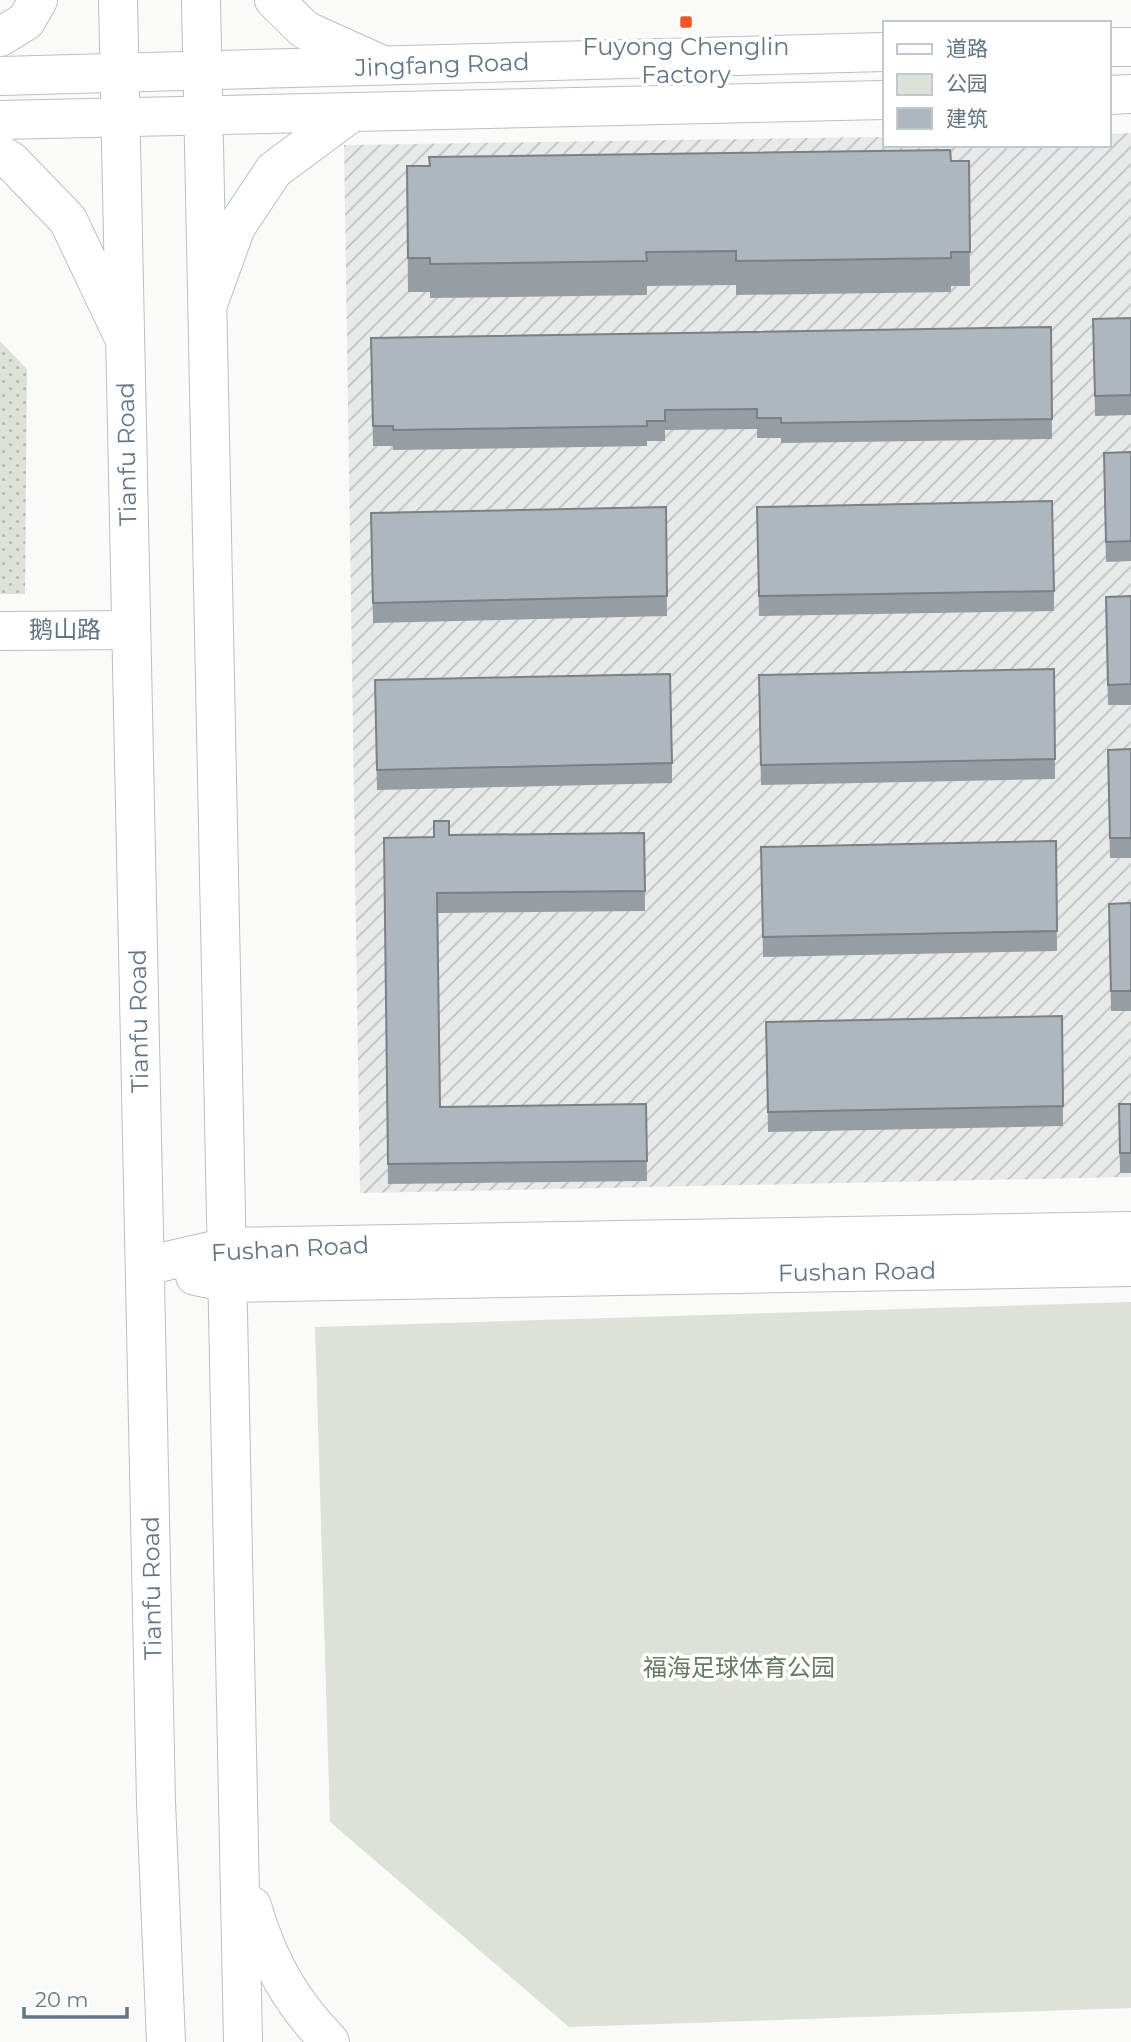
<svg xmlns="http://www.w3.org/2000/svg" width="1131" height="2042" font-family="Montserrat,'Noto Sans SC',sans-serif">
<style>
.industrial{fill:url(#industrial-furrows)}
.grass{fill:url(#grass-dots)}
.park{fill:#dce2d8}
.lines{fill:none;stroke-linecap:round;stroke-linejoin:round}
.secondary-casing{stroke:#babfc4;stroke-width:40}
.primary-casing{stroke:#bbbfc3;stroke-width:40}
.secondary{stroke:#fff;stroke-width:38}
.primary{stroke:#fff;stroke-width:38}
.wall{fill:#969da3}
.building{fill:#aeb7bd;stroke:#7a8084;stroke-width:2}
.poi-dot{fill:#f05722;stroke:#fff;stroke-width:2.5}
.labels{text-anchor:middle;stroke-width:7;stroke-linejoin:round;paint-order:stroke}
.poi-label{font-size:24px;fill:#637585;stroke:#fff}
.street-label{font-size:24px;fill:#637585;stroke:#fff}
.park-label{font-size:24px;fill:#667b62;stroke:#fff}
</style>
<defs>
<pattern id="industrial-furrows" width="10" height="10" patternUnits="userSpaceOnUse" patternTransform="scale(1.75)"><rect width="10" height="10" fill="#e8e9e9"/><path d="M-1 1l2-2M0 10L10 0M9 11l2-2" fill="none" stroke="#c0c1c2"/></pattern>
<pattern id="grass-dots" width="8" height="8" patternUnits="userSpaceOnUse" patternTransform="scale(1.75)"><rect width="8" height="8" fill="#dce2d8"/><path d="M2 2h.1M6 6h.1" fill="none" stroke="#b6bcb5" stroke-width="1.8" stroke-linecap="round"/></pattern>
</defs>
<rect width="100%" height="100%" fill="#fafaf8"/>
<polygon class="industrial" points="1131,133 1131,1177 360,1193 344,145 884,137 884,145 1108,145 1108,134"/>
<polygon class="grass" points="0,341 27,369 25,594 0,594"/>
<polygon class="park" points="1131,1302 1131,2008 569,2027 330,1822 315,1327"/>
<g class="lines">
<defs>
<g id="secondary">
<polyline points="274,0 305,30 378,63"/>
<polyline points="0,37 26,21 38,0"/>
<polyline points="1108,47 1131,47"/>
<polyline points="0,76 884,52"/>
<polyline points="1108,95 1131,94"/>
<polyline points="0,120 884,100"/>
<polyline points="0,154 11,161 68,220 125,340"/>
<polyline points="208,304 236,227 274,170 351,113"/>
<polyline points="0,631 131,630"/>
<polyline points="145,1266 228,1247 1131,1231"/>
<polyline points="195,1276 229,1283 1131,1267"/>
</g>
<g id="primary">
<polyline points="118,0 156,1802 166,2042"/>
<polyline points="201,0 243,2042"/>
<path d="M252,1906c16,55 38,95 78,136"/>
</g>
</defs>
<use href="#secondary" class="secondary-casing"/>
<use href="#primary" class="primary-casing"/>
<use href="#secondary" class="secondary"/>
<use href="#primary" class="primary"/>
</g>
<g class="wall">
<polygon points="969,161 970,286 951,286 951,292 736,295 736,285 647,286 647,295 430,298 430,292 408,292 407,166"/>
<polygon points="1131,318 1131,415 1095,416 1093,319"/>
<polygon points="1051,327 1052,439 781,443 781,438 757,438 757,429 665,430 665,441 647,441 647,446 393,450 393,446 373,446 371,338"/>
<polygon points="1131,452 1131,561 1106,562 1104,473"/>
<polygon points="666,507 667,616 373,623 371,533"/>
<polygon points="757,507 1054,591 1054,611 759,616"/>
<polygon points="1131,596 1131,705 1108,705 1106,617"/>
<polygon points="1054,669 1055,779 761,785 759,695"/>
<polygon points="375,700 672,763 672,783 377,790"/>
<polygon points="1131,749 1131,858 1110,858 1108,770"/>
<polygon points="644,833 645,911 438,913 440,1107 646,1104 647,1181 388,1184 384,838 434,837 449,835"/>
<polygon points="1056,841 1057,951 763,957 761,867"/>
<polygon points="1131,903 1131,1011 1111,1011 1109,904"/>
<polygon points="1062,1016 1063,1126 768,1132 766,1022"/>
<polygon points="1119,1104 1131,1104 1131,1173 1120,1173"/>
</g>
<g class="building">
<polygon points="950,150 951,161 969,161 970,252 951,252 951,258 736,261 736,251 646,252 647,261 430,264 430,258 408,258 407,166 430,166 429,157"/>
<polygon points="1131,318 1131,395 1095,396 1093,319"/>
<polygon points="1051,327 1052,419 781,423 781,418 757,418 757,409 665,410 665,421 647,421 647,426 393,430 393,426 373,426 371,338"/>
<polygon points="1131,452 1131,541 1106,542 1104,453"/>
<polygon points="1052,501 1054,591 759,596 757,507"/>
<polygon points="666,507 667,596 373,603 371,513"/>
<polygon points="1131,596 1131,684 1108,685 1106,597"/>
<polygon points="1054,669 1055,759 761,765 759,675"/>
<polygon points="670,674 672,763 377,770 375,680"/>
<polygon points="1131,749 1131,838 1110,838 1108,750"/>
<polygon points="434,821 449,821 449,835 644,833 645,891 437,893 440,1107 646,1104 647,1161 388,1164 384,838 434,837"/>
<polygon points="1056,841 1057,931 763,937 761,847"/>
<polygon points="1131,903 1131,991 1111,991 1109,904"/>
<polygon points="1062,1016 1063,1106 768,1112 766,1022"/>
<polygon points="1119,1104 1131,1104 1131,1153 1120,1153"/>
</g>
<rect class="poi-dot" x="679" y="15" width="14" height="14" rx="3.5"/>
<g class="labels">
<g class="poi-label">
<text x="686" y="55">Fuyong Chenglin<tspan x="686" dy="28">Factory</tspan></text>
</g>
<g class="street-label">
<text transform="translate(442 65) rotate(-2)" y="8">Jingfang Road</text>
<text transform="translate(127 454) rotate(-91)" y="8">Tianfu Road</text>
<text x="65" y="638">鹅山路</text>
<text transform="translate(139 1021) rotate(-91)" y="8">Tianfu Road</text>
<text transform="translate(290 1249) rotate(-3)" y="8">Fushan Road</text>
<text transform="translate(857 1272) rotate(-1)" y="8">Fushan Road</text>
<text transform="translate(152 1588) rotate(-91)" y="8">Tianfu Road</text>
</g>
<g class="park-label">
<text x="739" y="1676">福海足球体育公园</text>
</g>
</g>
<rect x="883" y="21" width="228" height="126" fill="#ffffff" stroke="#c1c8ce" stroke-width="2"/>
<rect x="897" y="44" width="35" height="10" fill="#ffffff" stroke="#c1c8ce" stroke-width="2"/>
<text x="946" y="56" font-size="21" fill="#637585">道路</text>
<rect x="897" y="74" width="35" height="21" fill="#dce2d8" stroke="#c1c8ce" stroke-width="2"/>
<text x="946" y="91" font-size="21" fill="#637585">公园</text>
<rect x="897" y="108" width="35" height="21" fill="#aeb7bd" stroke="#c1c8ce" stroke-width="2"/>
<text x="946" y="126" font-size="21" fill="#637585">建筑</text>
<path d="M24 2007v10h103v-10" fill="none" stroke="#637585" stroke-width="3.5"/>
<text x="35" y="2007" font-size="21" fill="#637585" stroke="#ffffff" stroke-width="5" paint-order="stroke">20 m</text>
</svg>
